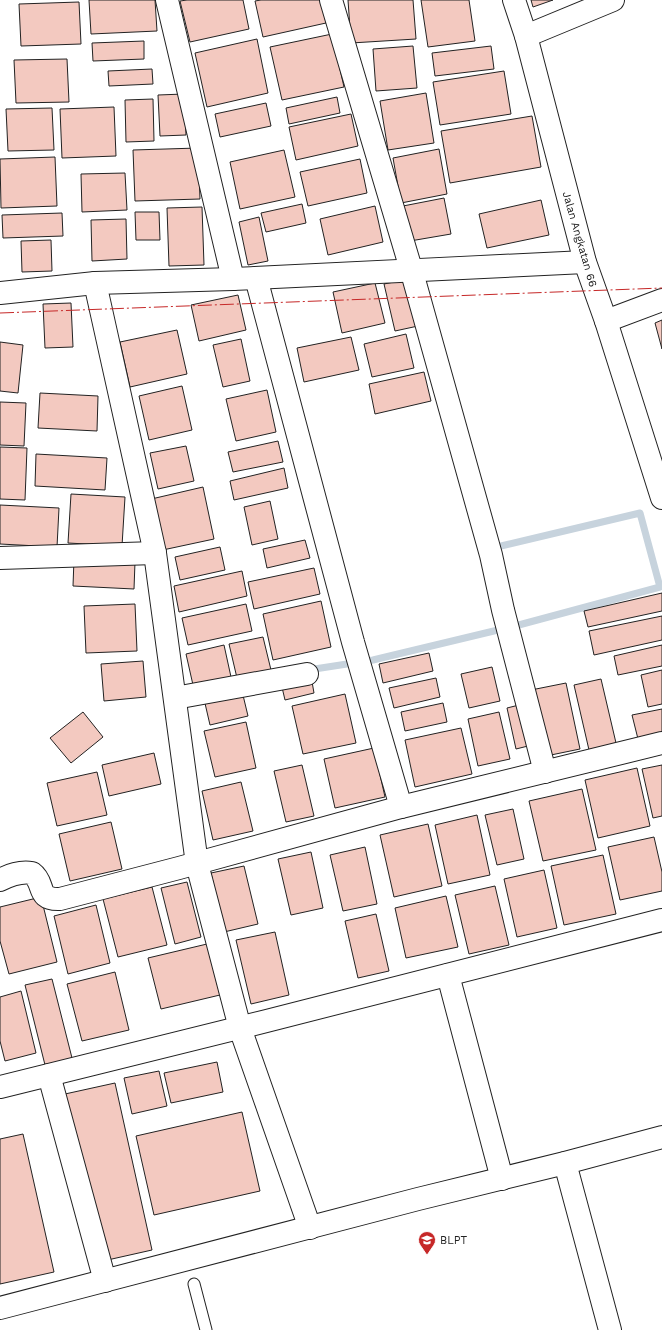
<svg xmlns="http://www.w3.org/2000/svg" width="662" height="1330" font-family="'Work Sans',sans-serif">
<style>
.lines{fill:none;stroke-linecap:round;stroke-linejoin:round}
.stream{stroke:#c7d3dd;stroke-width:7}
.building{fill:#f3c9c0;stroke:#222}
.service-casing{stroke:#222;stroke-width:13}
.minor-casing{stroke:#222;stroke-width:24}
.tertiary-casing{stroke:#222;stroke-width:24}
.service{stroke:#fff;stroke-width:11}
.minor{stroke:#fff;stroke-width:22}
.tertiary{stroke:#fff;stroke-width:22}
.power{stroke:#c62828;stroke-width:1;stroke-dasharray:14 3 2 3;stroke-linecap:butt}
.labels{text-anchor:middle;stroke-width:3;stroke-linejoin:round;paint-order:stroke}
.street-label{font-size:11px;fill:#222;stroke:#fff}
.poi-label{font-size:11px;fill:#222;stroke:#fff;text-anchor:start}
</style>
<rect width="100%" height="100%" fill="#fff"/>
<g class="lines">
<g class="stream">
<polyline points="501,546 640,513 660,587 515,626"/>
<polyline points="308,670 373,660 498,630"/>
</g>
</g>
<g class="building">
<polygon points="89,0 155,0 157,31 91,34"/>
<polygon points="187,0 243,0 249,29 190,42 180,1"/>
<polygon points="261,0 321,0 326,23 263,37 255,1"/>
<polygon points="348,0 413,0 416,39 351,43"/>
<polygon points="421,0 469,0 475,41 428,47"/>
<polygon points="531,0 553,0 533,7"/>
<polygon points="79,2 81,44 21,46 19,4"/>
<polygon points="332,34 344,87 282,100 270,47"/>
<polygon points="257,39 268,93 207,107 195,53"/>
<polygon points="144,41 144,59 93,61 92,43"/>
<polygon points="413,46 417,88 376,91 373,49"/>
<polygon points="491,46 494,69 435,76 432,53"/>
<polygon points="67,59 69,102 16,103 14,60"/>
<polygon points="152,69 153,84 109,86 108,71"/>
<polygon points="504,71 511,114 440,125 433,82"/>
<polygon points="426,93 434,143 388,150 380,101"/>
<polygon points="184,94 186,135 160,136 158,95"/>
<polygon points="337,97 340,113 289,124 286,108"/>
<polygon points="153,99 154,141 126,142 125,100"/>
<polygon points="266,103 271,126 220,137 215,114"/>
<polygon points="114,107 116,156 62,158 60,109"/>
<polygon points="52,108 54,150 8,151 6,109"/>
<polygon points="351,114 358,146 296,160 289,127"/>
<polygon points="532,116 541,167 450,183 441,131"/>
<polygon points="198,148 200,199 135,201 133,150"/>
<polygon points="439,149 447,194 401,203 393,158"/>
<polygon points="284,150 295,197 240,209 230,162"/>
<polygon points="55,157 57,206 1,208 0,159"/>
<polygon points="360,159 367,193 308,206 300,172"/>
<polygon points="125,173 127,210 82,212 81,174"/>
<polygon points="444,198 451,234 410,241 403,206"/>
<polygon points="541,200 549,235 487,248 479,214"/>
<polygon points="302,204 306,223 266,232 261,213"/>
<polygon points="375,206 383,242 328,255 320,219"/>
<polygon points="202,207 204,265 169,266 167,208"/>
<polygon points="135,212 159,212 160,240 136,240"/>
<polygon points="62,213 63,236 3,238 2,215"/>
<polygon points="259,217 268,261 248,265 239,222"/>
<polygon points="126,219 127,259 92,261 91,220"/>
<polygon points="51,240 52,271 22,272 21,241"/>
<polygon points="408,279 418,326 395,331 384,284"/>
<polygon points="375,283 385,323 342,333 333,292"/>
<polygon points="238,295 246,330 199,341 191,305"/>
<polygon points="71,303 73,347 45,348 43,304"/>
<polygon points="662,320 662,349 655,323"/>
<polygon points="177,330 187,374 130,387 120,342"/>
<polygon points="406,334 414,368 372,377 364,344"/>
<polygon points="351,337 359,370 304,382 297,348"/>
<polygon points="241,339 250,381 223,387 213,345"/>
<polygon points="0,342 23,345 18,393 0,391"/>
<polygon points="424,372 431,401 375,414 369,384"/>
<polygon points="182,386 192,430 149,440 139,396"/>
<polygon points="267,390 276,432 236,441 226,399"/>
<polygon points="40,393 98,396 97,431 38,428"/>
<polygon points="0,402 26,403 24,446 0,445"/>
<polygon points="278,441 283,462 233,472 228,452"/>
<polygon points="186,446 194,481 158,489 150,453"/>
<polygon points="0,447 27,448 25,500 0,499"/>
<polygon points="36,454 107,458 105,490 35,486"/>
<polygon points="284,468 288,488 234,500 230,481"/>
<polygon points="203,487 214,539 158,551 147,500"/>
<polygon points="71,494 125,497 122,546 68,543"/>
<polygon points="270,501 278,539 252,545 244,507"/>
<polygon points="0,505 59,508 57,547 0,544"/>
<polygon points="305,540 310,558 267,568 263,549"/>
<polygon points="220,547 225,570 180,580 175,557"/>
<polygon points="74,559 135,562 134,589 73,586"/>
<polygon points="314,568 320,594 254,609 248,582"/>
<polygon points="242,571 247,596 179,612 174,586"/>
<polygon points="662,593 662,611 588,627 584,611"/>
<polygon points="321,601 331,647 273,660 263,614"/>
<polygon points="135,604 137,651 86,653 84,606"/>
<polygon points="246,604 252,631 188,645 182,618"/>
<polygon points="662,616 662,640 594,655 589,631"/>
<polygon points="263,637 271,670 237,678 229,644"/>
<polygon points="224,645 231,677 193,685 186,654"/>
<polygon points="662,645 662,666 618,675 614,656"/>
<polygon points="429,653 433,671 383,683 379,664"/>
<polygon points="143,661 146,697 104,701 101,664"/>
<polygon points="492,667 500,701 469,708 461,674"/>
<polygon points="662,670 662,704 648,707 641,675"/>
<polygon points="311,676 314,693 285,700 281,683"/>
<polygon points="436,678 440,697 394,708 389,688"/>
<polygon points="601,679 616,743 589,750 574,685"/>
<polygon points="566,683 580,749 546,756 531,690"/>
<polygon points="242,691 248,716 210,725 204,699"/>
<polygon points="345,694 356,743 303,754 292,706"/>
<polygon points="443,703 447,722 405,731 401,712"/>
<polygon points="523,704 532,745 516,749 507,708"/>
<polygon points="662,709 662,734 638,739 632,715"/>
<polygon points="83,712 103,737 71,763 50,738"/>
<polygon points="499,712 510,759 478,766 468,719"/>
<polygon points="246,722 256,768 215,777 204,731"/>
<polygon points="461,728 472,774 415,787 405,740"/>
<polygon points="374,748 385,797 335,808 324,759"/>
<polygon points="154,753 161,784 109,796 102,765"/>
<polygon points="302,765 314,816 286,822 274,771"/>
<polygon points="662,765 662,816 653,818 642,769"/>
<polygon points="637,768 650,826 598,838 585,780"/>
<polygon points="97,772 107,815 57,826 47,783"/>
<polygon points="241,782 253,831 213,840 202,791"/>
<polygon points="582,789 596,850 543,861 529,801"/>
<polygon points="513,809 524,859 497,865 485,815"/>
<polygon points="477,815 490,875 448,884 435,825"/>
<polygon points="111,822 122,869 70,881 59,834"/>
<polygon points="428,824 442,886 394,897 380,835"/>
<polygon points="654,837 662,872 662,891 620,900 608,847"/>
<polygon points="365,847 377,904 343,911 330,855"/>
<polygon points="311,852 323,908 291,915 278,859"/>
<polygon points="603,855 616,914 564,925 551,866"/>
<polygon points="244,866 258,924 224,932 211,873"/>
<polygon points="544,870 557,928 517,937 504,879"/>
<polygon points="187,882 201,937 175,944 161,888"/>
<polygon points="495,886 509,945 469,954 455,895"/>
<polygon points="152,887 167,945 118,957 103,899"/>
<polygon points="446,896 458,947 406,958 395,908"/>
<polygon points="41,897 57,962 9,974 0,941 0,907"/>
<polygon points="96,905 110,963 68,974 54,916"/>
<polygon points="376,914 389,971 358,978 345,921"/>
<polygon points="275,932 289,995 251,1004 236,940"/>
<polygon points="207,944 220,995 161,1009 148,958"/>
<polygon points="115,972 129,1030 82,1041 67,984"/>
<polygon points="52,979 72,1058 45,1065 25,985"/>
<polygon points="21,991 36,1053 5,1061 0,1041 0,997"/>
<polygon points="217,1062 223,1092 171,1103 164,1073"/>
<polygon points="159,1071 167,1106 132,1114 124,1078"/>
<polygon points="115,1083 152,1250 103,1261 65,1094"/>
<polygon points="242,1112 260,1191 154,1215 136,1136"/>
<polygon points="23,1134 54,1272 0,1284 0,1139"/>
</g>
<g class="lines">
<defs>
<polyline id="service" points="194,1284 206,1330"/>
<g id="minor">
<polyline points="167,0 233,279"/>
<polyline points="331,0 411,269 491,555 503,610 545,772"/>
<polyline points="526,36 613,0"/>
<polyline points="256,278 353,642 401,807"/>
<polyline points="95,283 155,553 197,864 240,1028 310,1228"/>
<polyline points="0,293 95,283 233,279 585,262"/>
<polyline points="606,321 662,300"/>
<polyline points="0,558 155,553"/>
<polyline points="175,698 307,674"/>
<path d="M0,880c10,-5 20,-9 32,-7 14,10 3,27 28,26l119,-31 222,-61 261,-64"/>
<polyline points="448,975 502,1179"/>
<polyline points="49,1075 105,1281"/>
<path d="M0,1087c221,-54 442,-110 662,-167"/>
<polyline points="565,1163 610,1330"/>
<polyline points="0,1308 418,1199 565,1163 662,1137"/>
</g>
<polyline id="tertiary" points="514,0 526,36 585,262 606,321 662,498"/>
</defs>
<use href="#service" class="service-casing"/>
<use href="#minor" class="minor-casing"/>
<use href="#tertiary" class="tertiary-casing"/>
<use href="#service" class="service"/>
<use href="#minor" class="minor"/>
<use href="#tertiary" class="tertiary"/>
<polyline class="power" points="0,313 662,288"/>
</g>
<defs>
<symbol id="school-pin" viewBox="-11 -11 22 30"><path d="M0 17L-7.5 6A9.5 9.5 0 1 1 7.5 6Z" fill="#c62828" stroke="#fff"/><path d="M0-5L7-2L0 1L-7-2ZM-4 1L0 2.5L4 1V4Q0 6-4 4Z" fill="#fff"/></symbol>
</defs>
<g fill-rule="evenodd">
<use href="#school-pin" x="417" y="1230" width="20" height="27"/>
</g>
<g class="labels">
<g class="street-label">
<text transform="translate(580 239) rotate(74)" y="4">Jalan Angkatan 66</text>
</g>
<g class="poi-label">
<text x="440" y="1244">BLPT</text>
</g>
</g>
</svg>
